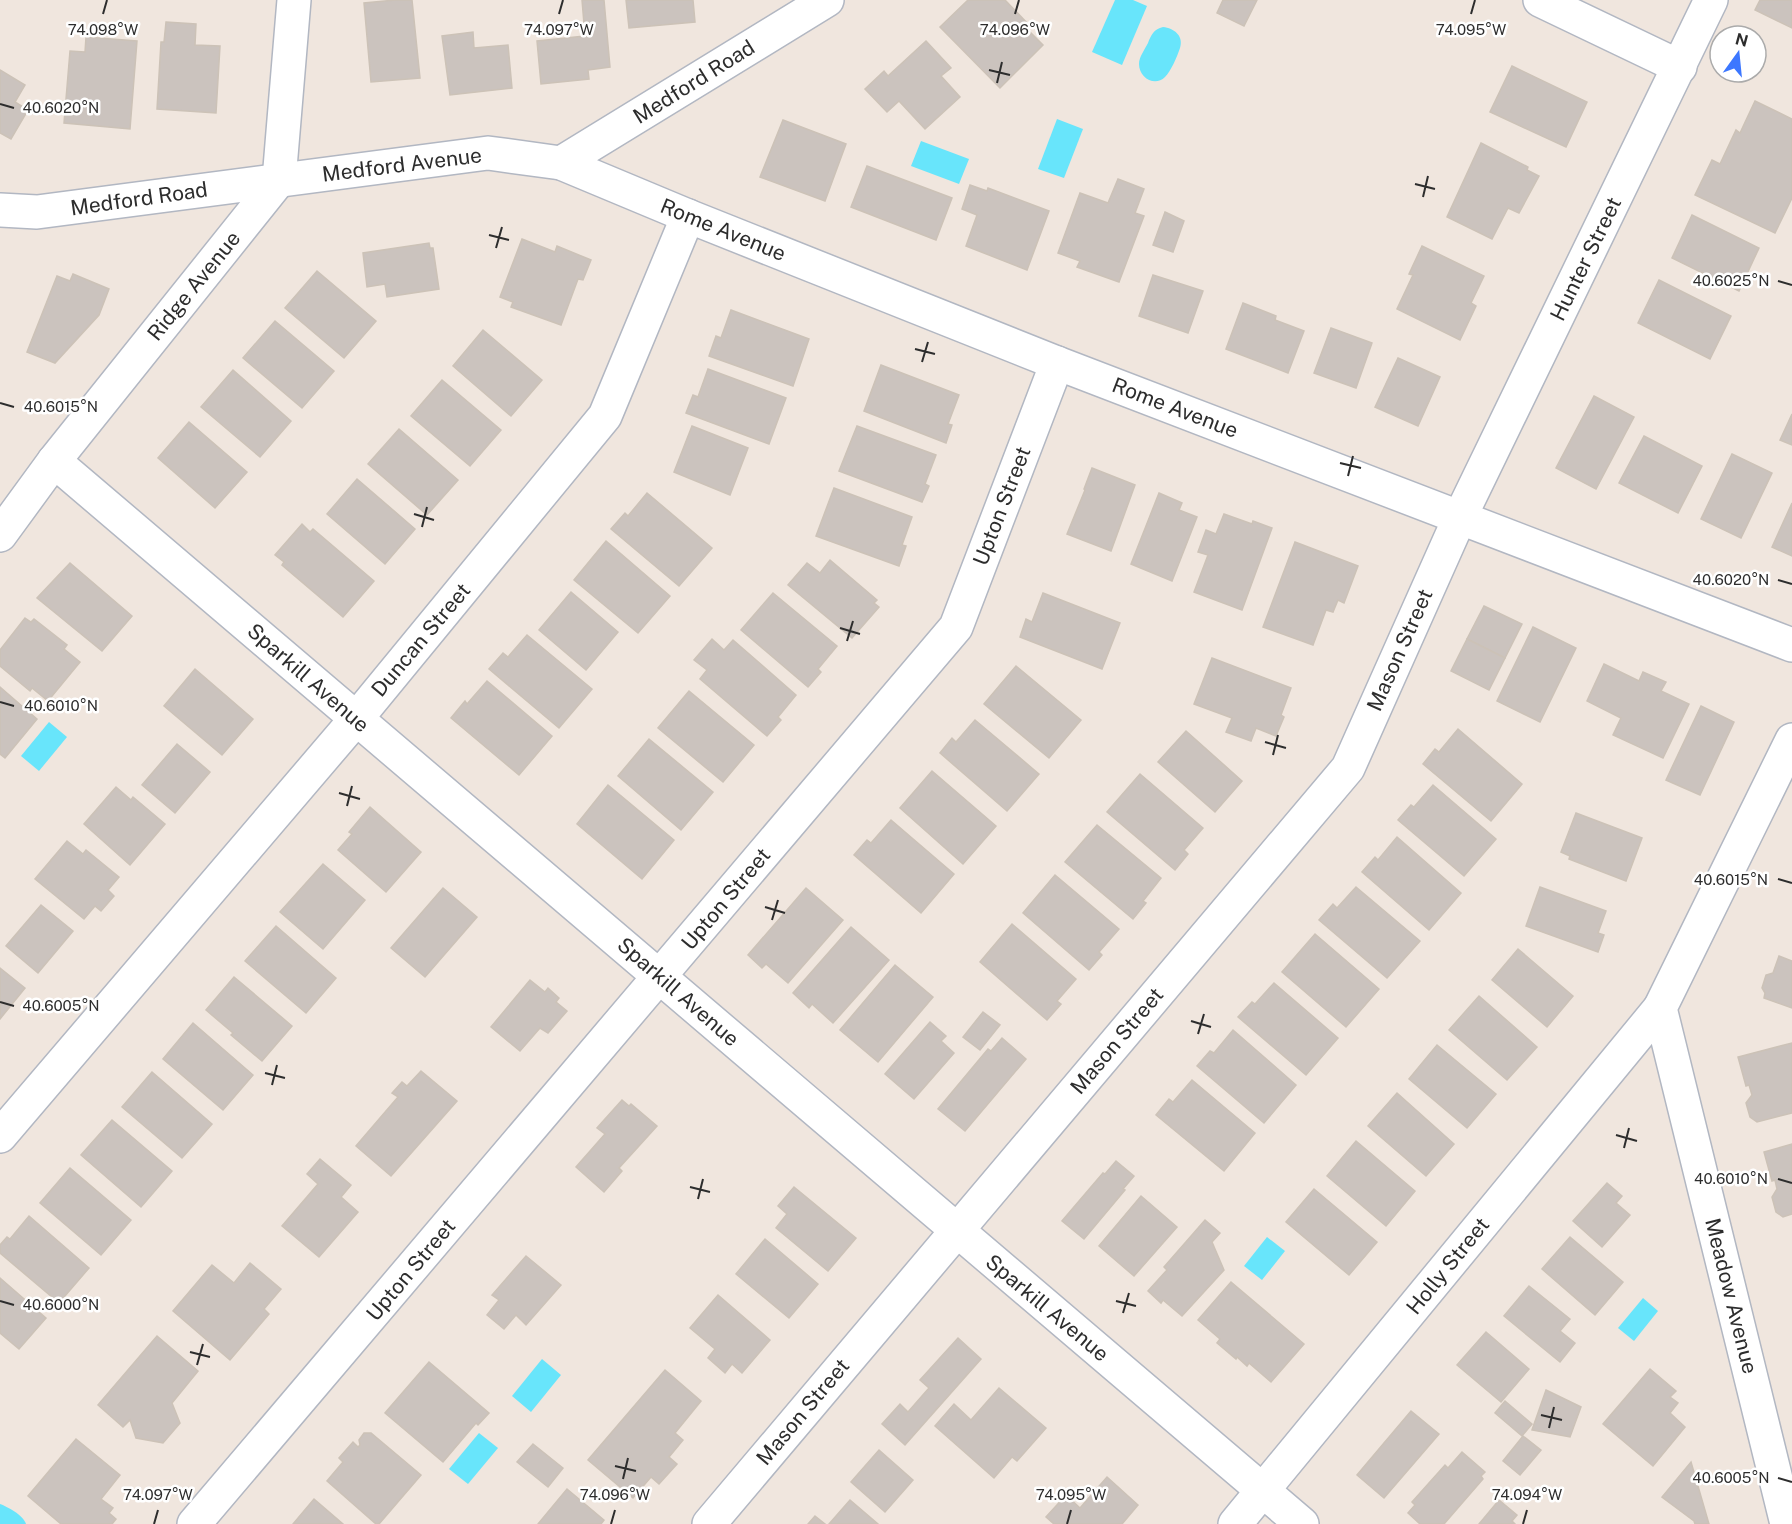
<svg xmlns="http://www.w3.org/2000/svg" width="1792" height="1524" font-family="'Public Sans',sans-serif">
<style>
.water{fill:#68e5fb}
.building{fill:#cbc3be;stroke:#ccc2b7;stroke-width:1.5}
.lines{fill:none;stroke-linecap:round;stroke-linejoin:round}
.minor-casing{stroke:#b2b7c2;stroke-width:36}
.minor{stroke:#fff;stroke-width:33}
.ticks{fill:none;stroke:#2d2d2d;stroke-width:2}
.labels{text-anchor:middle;stroke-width:5;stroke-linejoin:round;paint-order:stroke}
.street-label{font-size:21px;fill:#2d2d2d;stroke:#fff}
.ticks-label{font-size:15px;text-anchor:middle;fill:#2d2d2d;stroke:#fff;stroke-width:5;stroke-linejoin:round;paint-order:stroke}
</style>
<rect width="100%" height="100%" fill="#f0e6de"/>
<g class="water">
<polygon points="1115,0 1133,0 1147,6 1122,65 1092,52"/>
<path d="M1163,27c11,1 21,9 17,21 -3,9 -9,23 -15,29 -10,10 -26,1 -26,-13 0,-7 6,-15 9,-21 3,-8 6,-14 15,-16z"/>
<polygon points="1057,119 1083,129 1064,178 1038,169"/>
<polygon points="921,141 969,159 959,184 911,166"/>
<polygon points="49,722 67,737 39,771 21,756"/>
<polygon points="1267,1237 1285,1251 1262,1280 1244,1266"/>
<polygon points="1643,1298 1658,1311 1634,1341 1618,1328"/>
<polygon points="542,1359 561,1375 531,1412 512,1396"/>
<polygon points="479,1433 498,1448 468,1484 449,1469"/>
<path d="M0,1504c8,3 23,11 26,20h-26z"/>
</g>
<g class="building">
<polygon points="395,0 412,0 420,78 371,82 364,3"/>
<polygon points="582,0 604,0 610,67 588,70 589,79 541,84 537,41 585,36"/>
<polygon points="626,0 693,0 695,22 629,28"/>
<polygon points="968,0 1005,0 1030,26 1027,29 1043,45 1000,88 940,27"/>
<polygon points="1223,0 1257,0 1244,26 1217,13"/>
<polygon points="1760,0 1792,0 1792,28 1755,10"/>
<polygon points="166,22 196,24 195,45 220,46 216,113 157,109 161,42 164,42"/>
<polygon points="473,32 474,48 508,45 512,88 450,95 442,36"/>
<polygon points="86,37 137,41 130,129 64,123 70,51 85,52"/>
<polygon points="926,41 951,68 941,76 960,97 925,129 899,101 887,112 865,89 884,71 888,76"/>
<polygon points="1512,66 1587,102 1566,147 1490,112"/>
<polygon points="0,70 25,85 15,102 28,110 11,139 0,133"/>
<polygon points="1755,101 1792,119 1792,198 1775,233 1695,195 1712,160 1720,164 1736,130 1740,133"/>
<polygon points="783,120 846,144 825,201 760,177"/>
<polygon points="1481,143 1528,167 1527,170 1539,176 1519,213 1508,208 1492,239 1447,217"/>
<polygon points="867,166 952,198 936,240 851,207"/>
<polygon points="1118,179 1144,189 1135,213 1144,216 1119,282 1077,267 1080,261 1058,253 1080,193 1108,203"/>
<polygon points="970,185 987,191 988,188 1049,211 1027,270 966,246 977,215 962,209"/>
<polygon points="1165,212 1184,221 1173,252 1153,245"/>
<polygon points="1692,215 1759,248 1739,291 1672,258"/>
<polygon points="522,239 555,252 557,246 591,260 583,280 578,279 561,325 511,307 513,302 500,297"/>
<polygon points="429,243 430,248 433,248 439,289 387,297 385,284 367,287 363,253"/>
<polygon points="1422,246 1484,276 1471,303 1476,306 1460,340 1397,309 1413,275 1409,274"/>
<polygon points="317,271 376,321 344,358 285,308"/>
<polygon points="73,274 109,289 99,315 55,363 27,352 57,276 70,281"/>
<polygon points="1153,275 1203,291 1188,333 1139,316"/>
<polygon points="1659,280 1731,316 1710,359 1638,323"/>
<polygon points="1243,303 1276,316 1275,320 1304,331 1288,373 1226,349"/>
<polygon points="731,310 809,339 793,386 709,356 716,336 721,338"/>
<polygon points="275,321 334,371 302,408 243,358"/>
<polygon points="1331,328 1372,343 1356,388 1314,373"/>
<polygon points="483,330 542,380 511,416 453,366"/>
<polygon points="1398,358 1440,377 1418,426 1375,407"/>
<polygon points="881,365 959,395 948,424 952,425 946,443 864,411"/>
<polygon points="708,369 786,398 769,444 686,413 693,395 698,397"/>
<polygon points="233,370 291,421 260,457 201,407"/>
<polygon points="442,380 501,430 470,466 411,416"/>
<polygon points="1594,396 1634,417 1596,489 1556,468"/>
<polygon points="1792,414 1792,445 1780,440"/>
<polygon points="189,422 247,472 215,508 158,458"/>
<polygon points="692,426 748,448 730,495 674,472"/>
<polygon points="857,426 936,455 925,484 929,486 922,502 839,471"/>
<polygon points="399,429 458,480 427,515 368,464"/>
<polygon points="1644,436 1702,466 1678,513 1619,483"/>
<polygon points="1732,454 1772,473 1741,538 1701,519"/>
<polygon points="1092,468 1135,485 1111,551 1067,534 1085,490 1084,489"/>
<polygon points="357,479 415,529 385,564 327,514"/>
<polygon points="834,488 912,517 902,545 906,546 899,566 816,536"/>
<polygon points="647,493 712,548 679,586 611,529 625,513 628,516"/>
<polygon points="1159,493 1182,503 1179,510 1197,517 1172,581 1131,564"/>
<polygon points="1792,503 1792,556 1772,547"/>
<polygon points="1224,514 1252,524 1253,521 1272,528 1242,610 1194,592 1208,555 1198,552 1206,530 1216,534"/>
<polygon points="302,524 310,532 313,529 374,581 343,617 282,565 284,562 275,555"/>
<polygon points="606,541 670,596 638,633 574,580"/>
<polygon points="1295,542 1358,566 1344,603 1338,600 1333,612 1326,610 1313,645 1263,627"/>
<polygon points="830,560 877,600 874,603 879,607 852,638 788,585 807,563 820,573"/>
<polygon points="70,563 132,616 102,651 37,598"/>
<polygon points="571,592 618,632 586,670 539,630"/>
<polygon points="773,593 837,646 818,669 821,672 808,687 741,630"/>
<polygon points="1043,593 1120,623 1102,669 1020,637 1026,619 1032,622"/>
<polygon points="1484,606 1522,624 1505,658 1467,639"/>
<polygon points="25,618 31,622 34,619 67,645 64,649 80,662 48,701 32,688 30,691 0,666 0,650"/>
<polygon points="1533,627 1576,648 1540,722 1497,701"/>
<polygon points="527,635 592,689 559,728 489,669 503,653 508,657"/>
<polygon points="712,639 724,650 733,640 796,695 778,717 781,720 767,736 700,679 707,670 694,660"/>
<polygon points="1467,639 1505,658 1489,690 1451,671"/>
<polygon points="1212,658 1291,688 1281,715 1284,717 1276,736 1256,728 1251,741 1226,732 1232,718 1194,704"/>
<polygon points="1604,664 1639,681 1643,672 1666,682 1661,691 1689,704 1663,758 1613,735 1621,718 1587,701"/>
<polygon points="1016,666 1081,720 1049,758 984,704"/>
<polygon points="195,669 253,719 222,755 164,706"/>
<polygon points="487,681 552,736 519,775 451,718 465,701 467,704"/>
<polygon points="0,687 37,719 5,758 0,754"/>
<polygon points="689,691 754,745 723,782 658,728"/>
<polygon points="1701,706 1734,722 1700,795 1666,780"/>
<polygon points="975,720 1039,774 1007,811 940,753 952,738 956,742"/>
<polygon points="1458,729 1522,784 1491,821 1423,764 1435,749 1439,752"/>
<polygon points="1186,731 1242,781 1215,812 1158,762"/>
<polygon points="649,739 713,792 681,830 618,776"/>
<polygon points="177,744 210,772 175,813 142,785"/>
<polygon points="932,771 996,826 963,864 900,808"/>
<polygon points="1140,774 1203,828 1184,850 1188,854 1175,870 1107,812"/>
<polygon points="608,785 674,840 642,879 577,824"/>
<polygon points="1433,785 1496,839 1464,876 1398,820 1411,805 1414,807"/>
<polygon points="116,787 131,800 133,797 165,824 130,865 84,824"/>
<polygon points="370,807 421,852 386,892 338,850 352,834 349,832"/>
<polygon points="1576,813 1642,838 1626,881 1569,859 1570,856 1561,852"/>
<polygon points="891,820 954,874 921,913 854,855 867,840 871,843"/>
<polygon points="1097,825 1161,878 1143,901 1146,903 1133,919 1065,862"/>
<polygon points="1397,837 1461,893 1429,930 1362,872 1375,857 1378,860"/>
<polygon points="67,841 83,854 86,850 119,877 108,890 114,896 101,911 95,906 84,919 35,879"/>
<polygon points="323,864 365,900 323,949 280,912"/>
<polygon points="1055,875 1119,929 1099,952 1102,955 1089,970 1023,913"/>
<polygon points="1356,887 1420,941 1387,978 1319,920 1333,904 1337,908"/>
<polygon points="1540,887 1606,911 1598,933 1604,935 1598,952 1526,926"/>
<polygon points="443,888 477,917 425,977 391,948"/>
<polygon points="806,888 843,920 788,983 766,964 762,968 748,955"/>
<polygon points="41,905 73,931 38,973 6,946"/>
<polygon points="1012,924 1076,979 1057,1001 1061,1004 1047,1020 980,962"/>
<polygon points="276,926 336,978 306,1013 245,961"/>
<polygon points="851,927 889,960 833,1023 812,1004 809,1008 793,993"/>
<polygon points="1315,934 1379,989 1346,1027 1282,972"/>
<polygon points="1518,949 1573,996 1547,1027 1492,980"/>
<polygon points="1779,956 1792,961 1792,1008 1764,998 1765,993 1762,988 1766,975 1773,973"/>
<polygon points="895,965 933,997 878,1062 840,1030"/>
<polygon points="0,968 25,988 0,1019"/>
<polygon points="234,977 292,1026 262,1061 231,1035 233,1033 206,1010"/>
<polygon points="530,980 545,992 548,988 559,998 556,1002 567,1011 548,1033 540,1028 520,1051 491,1027"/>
<polygon points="1274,983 1338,1038 1306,1075 1238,1017 1252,1002 1255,1004"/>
<polygon points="1479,996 1537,1047 1507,1080 1449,1030"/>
<polygon points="983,1012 1000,1025 980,1050 963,1037"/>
<polygon points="930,1022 946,1036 941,1041 954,1053 914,1099 885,1074"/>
<polygon points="193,1023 253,1075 223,1110 163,1059"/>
<polygon points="1233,1030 1296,1085 1264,1123 1197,1066 1210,1051 1214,1053"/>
<polygon points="1002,1038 1026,1059 965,1131 938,1109 988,1049 991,1051"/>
<polygon points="1792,1043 1792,1113 1757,1122 1750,1117 1746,1103 1752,1095 1749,1085 1746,1086 1738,1057"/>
<polygon points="1437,1045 1496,1094 1467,1128 1409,1079"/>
<polygon points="421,1071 457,1101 391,1176 356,1146 398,1097 392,1093 402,1082 407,1086"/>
<polygon points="152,1072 212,1124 182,1158 122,1107"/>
<polygon points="1192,1080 1255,1133 1224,1171 1156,1115 1169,1099 1173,1102"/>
<polygon points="1397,1093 1454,1144 1426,1176 1368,1126"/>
<polygon points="622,1100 629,1106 631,1104 657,1126 619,1168 622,1171 604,1192 576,1167 605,1134 597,1128"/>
<polygon points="112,1120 172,1171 141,1207 81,1155"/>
<polygon points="1356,1141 1415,1191 1386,1226 1327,1176"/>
<polygon points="1792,1144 1792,1214 1783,1217 1776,1212 1772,1197 1777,1189 1775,1180 1772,1181 1764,1152"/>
<polygon points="320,1159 351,1185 341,1197 358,1212 319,1257 282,1226 318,1184 307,1174"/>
<polygon points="1116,1161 1134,1176 1123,1189 1125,1190 1084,1239 1062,1221 1103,1173 1105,1174"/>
<polygon points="70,1168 131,1220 101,1255 40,1203"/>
<polygon points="1607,1183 1622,1196 1616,1203 1630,1215 1602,1247 1573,1221"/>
<polygon points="794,1187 856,1238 828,1271 776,1228 787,1214 778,1206"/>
<polygon points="1314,1189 1377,1242 1349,1275 1286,1222"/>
<polygon points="1141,1196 1177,1227 1134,1276 1099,1246"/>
<polygon points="29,1216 89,1268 59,1303 0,1253 0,1245 7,1237 10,1239"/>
<polygon points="1205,1220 1220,1233 1212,1242 1224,1270 1182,1316 1163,1300 1161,1303 1148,1291 1167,1270 1164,1267"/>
<polygon points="1570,1237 1623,1282 1595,1315 1542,1269"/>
<polygon points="765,1239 818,1284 789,1318 736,1274"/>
<polygon points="526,1256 561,1285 526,1325 516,1315 504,1329 487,1315 499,1300 492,1295"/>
<polygon points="250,1263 281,1289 264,1309 269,1314 230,1360 173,1311 212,1265 234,1283"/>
<polygon points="0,1278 46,1318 19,1349 0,1333"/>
<polygon points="1231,1282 1304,1344 1271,1382 1249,1363 1247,1366 1237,1357 1236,1359 1217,1343 1220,1339 1198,1320"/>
<polygon points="1529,1286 1570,1319 1560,1331 1575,1343 1560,1362 1504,1316"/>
<polygon points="718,1295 770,1340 742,1373 732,1364 725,1373 708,1358 715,1349 690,1328"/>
<polygon points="1486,1332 1529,1369 1501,1402 1457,1365"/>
<polygon points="157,1336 198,1371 172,1403 180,1423 163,1443 136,1438 130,1420 123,1427 98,1405"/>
<polygon points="958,1338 981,1359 905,1445 882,1424 900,1404 908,1412 929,1388 920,1380"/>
<polygon points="429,1362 489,1413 478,1425 476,1423 443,1462 385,1413"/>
<polygon points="1650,1369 1676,1391 1670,1397 1678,1403 1670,1413 1685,1427 1653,1466 1603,1424"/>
<polygon points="665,1370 701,1401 675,1433 683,1440 669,1457 677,1464 659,1484 651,1477 633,1498 588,1460"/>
<polygon points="999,1388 1046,1428 1017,1461 1012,1457 994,1478 935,1426 954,1404 971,1420"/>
<polygon points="1546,1390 1581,1407 1570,1437 1532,1430"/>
<polygon points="1505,1401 1532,1424 1522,1436 1495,1413"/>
<polygon points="1411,1411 1439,1434 1384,1498 1357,1475"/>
<polygon points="364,1433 371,1433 421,1475 379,1524 376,1524 327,1481 343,1462 339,1458 353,1442 358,1447 360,1445 359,1440"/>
<polygon points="1523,1436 1541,1450 1520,1475 1503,1461"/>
<polygon points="76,1439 120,1475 101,1499 113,1508 109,1513 116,1519 112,1524 61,1524 28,1496"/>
<polygon points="533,1444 563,1468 548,1487 517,1462"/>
<polygon points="879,1450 913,1480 885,1512 851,1482"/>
<polygon points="1462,1452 1485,1472 1481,1476 1483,1479 1444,1524 1420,1524 1408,1513 1415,1505 1412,1502 1445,1465 1448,1468"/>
<polygon points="1691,1462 1709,1524 1695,1524 1694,1521 1662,1497"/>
<polygon points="1107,1477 1138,1505 1122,1524 1054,1524 1046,1517 1066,1495 1080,1508"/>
<polygon points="567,1489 604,1520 601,1524 538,1524"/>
<polygon points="314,1499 343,1524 293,1524"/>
<polygon points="850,1500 878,1524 829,1524"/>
<polygon points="1499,1500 1517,1515 1512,1521 1515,1524 1479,1524"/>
<polygon points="815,1516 825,1524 808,1524"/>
</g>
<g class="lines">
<defs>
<g id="minor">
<polyline points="1540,0 1680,67"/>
<polyline points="561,163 827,0"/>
<polyline points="0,210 37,212 488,153 561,163 688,216 1057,363 1792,645"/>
<polyline points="54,461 1302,1524"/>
<polyline points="0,535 54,461 279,180 294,0"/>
<polyline points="0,1136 356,719 605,416 688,216"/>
<polyline points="194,1524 956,627 1057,363"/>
<polyline points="709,1524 1348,768 1460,517 1711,0"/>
<polyline points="1235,1524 1660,1008"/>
<polyline points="1787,1524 1660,1008 1792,740"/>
</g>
</defs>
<use href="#minor" class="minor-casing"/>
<use href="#minor" class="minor"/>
</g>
<path class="ticks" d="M103,14l4,-14M559,14l4,-14M1015,14l4,-14M1471,14l4,-14M989,70l21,5M997,83l5,-21M0,104l14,4M1415,184l20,5M1423,197l5,-21M489,235l20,5M496,248l6,-21M1778,281l14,4M915,349l20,5M922,362l6,-20M0,403l14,4M1340,463l21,5M1348,476l5,-20M414,514l20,6M422,527l5,-20M1778,580l14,4M840,628l20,6M847,641l6,-20M0,702l14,4M1265,742l21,6M1273,755l5,-20M339,793l21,6M347,806l5,-20M1778,879l14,4M765,907l20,6M772,920l6,-20M0,1002l14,4M1191,1021l20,6M1198,1034l6,-20M265,1073l20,5M272,1085l5,-20M1616,1135l21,6M1624,1148l5,-20M1778,1179l14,4M690,1187l20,5M698,1199l5,-20M0,1301l14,4M1116,1301l20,5M1123,1313l6,-20M190,1352l20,5M197,1365l6,-21M1541,1415l21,5M1549,1428l5,-21M615,1466l21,5M1778,1478l14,4M623,1479l5,-21M154,1524l4,-14M611,1524l4,-14M1067,1524l4,-14M1523,1524l4,-14"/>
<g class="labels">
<g class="street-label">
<text transform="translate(694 82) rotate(-32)" y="7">Medford Road</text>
<text transform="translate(402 165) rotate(-7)" y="7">Medford Avenue</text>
<text transform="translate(139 199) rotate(-8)" y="7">Medford Road</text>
<text transform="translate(723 230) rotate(22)" y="7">Rome Avenue</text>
<text transform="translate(1586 259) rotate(-64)" y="7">Hunter Street</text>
<text transform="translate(194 286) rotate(-51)" y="7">Ridge Avenue</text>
<text transform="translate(1175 408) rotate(21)" y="7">Rome Avenue</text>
<text transform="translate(1002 506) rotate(-69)" y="7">Upton Street</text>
<text transform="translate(421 640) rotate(-50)" y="7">Duncan Street</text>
<text transform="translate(1400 650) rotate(-66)" y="7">Mason Street</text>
<text transform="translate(308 678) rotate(41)" y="7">Sparkill Avenue</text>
<text transform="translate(726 899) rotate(-50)" y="7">Upton Street</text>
<text transform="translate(678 992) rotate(41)" y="7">Sparkill Avenue</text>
<text transform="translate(1117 1041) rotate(-50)" y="7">Mason Street</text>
<text transform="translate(1448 1266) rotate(-51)" y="7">Holly Street</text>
<text transform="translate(411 1270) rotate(-50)" y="7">Upton Street</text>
<text transform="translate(1731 1296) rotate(76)" y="7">Meadow Avenue</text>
<text transform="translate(1047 1308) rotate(40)" y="7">Sparkill Avenue</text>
<text transform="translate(803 1412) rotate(-50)" y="7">Mason Street</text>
</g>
</g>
<g class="ticks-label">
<text x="103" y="35">74.098°W</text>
<text x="559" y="35">74.097°W</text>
<text x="1015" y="35">74.096°W</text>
<text x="1471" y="35">74.095°W</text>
<text x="61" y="113">40.6020°N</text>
<text x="1731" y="286">40.6025°N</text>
<text x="61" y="412">40.6015°N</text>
<text x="1731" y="585">40.6020°N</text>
<text x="61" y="711">40.6010°N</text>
<text x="1731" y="885">40.6015°N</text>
<text x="61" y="1011">40.6005°N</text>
<text x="1731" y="1184">40.6010°N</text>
<text x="61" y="1310">40.6000°N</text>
<text x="1731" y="1483">40.6005°N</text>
<text x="158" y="1500">74.097°W</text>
<text x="615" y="1500">74.096°W</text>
<text x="1071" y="1500">74.095°W</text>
<text x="1527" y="1500">74.094°W</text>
</g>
<g transform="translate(1738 54) rotate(15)"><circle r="28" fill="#ffffff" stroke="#ababab" stroke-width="1.5"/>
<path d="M0-4.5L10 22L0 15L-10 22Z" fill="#3c77ff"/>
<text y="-9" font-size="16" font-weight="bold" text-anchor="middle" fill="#2d2d2d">N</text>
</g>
</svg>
